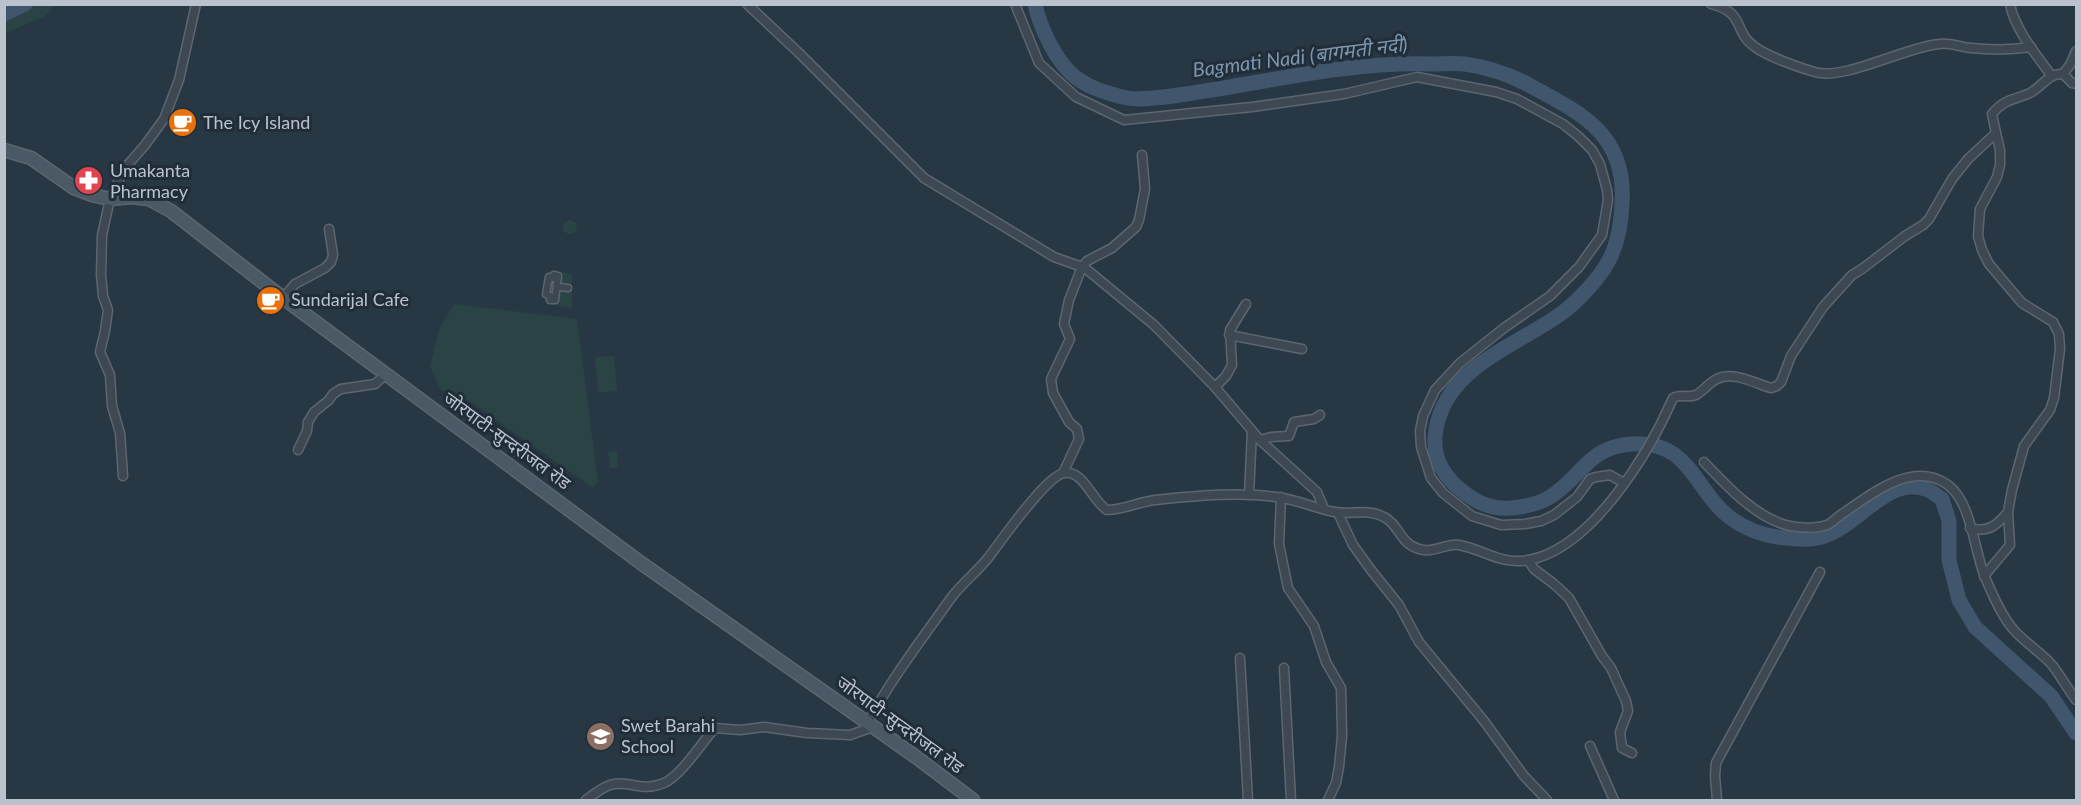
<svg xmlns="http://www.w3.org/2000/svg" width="2081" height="805" font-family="Lato,'Noto Sans Devanagari',sans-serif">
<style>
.green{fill:#2a4445}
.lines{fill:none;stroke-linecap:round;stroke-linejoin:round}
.river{stroke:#3f566c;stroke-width:15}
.pedestrian-casing{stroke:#5b6671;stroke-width:9}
.minor-casing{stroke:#5b6671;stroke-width:11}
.secondary-casing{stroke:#5b6671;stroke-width:15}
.pedestrian{stroke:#3d4853;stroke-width:6}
.minor{stroke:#3d4853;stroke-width:8}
.secondary{stroke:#4b5866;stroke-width:12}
.labels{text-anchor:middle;stroke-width:6;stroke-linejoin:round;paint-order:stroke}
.poi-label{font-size:18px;fill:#bac3cd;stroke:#212d39;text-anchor:start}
.street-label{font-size:18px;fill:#bac3cd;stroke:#212d39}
.water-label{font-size:20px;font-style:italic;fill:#7c96ae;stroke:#212d39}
</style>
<rect width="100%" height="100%" fill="#283744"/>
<g class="green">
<polygon points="9,5 9,4 55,5 44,17 5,33 5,8"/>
<circle cx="570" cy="227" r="7"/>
<polygon points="555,270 572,274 572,308 549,304 550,296 546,294 549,277 554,278"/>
<polygon points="454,304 577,319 598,482 593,488 469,401 440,389 430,367 439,329"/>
<polygon points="614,356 617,391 598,393 595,357"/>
<polygon points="617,451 618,468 610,469 608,452"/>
</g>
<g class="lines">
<g class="river">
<path d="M1035,4c5,24 21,57 39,72 14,12 35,18 53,22 20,4 69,-6 91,-9 70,-12 142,-27 213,-25 11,0 23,-1 34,0 21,3 43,10 62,20 54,29 100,50 95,120 -1,22 -5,45 -17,63 -10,16 -31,38 -46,48 -45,32 -112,52 -123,114 -2,12 -2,22 3,33 6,15 19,27 33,36 12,8 25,11 39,10 13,-1 28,-4 39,-11 32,-20 38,-50 81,-53 60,-5 63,48 101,75 22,16 52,21 79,20 42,-2 75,-68 117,-49 5,2 9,6 14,9l7,22v39l10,40 16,27 76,69 25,37"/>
<polyline points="4,14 25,4"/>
</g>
<defs>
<g id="pedestrian">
<polygon points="554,275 558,276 555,300 550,300 550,296 546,294 549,277 554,278"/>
<polyline points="560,287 568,288"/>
</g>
<g id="minor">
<polyline points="747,4 799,53 924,178 1054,257 1085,268 1154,325 1215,387 1260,440 1317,492 1324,509"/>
<polyline points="1015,4 1039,63 1076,97 1124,120 1252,107 1344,94 1417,77 1496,92 1517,99 1563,124 1578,136 1592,150 1600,164 1607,190 1608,200 1602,235 1579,267 1550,296 1504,328 1460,363 1435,390 1423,416 1420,431 1421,447 1431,478 1443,493 1472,516 1501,525 1525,524 1541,521 1554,515 1577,497 1590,479 1596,477 1610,475 1624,483"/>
<path d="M1711,4c36,9 21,27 44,43 12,9 45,21 60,25 28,9 91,-25 124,-28 10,-2 21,3 32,4 20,2 40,2 60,-1"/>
<path d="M2010,4c4,24 27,52 41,71"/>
<polyline points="2063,74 2070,65 2076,51"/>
<polyline points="283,298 295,284 325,268 331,262 333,255 329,229"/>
<polyline points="1229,335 1302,349"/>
<polyline points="1215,387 1226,376 1232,365 1230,330 1246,304"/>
<polyline points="1260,440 1271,437 1289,436 1294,422 1314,419 1320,415"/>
<polyline points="298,450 307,431 308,422 314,412 329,400 333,394 341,389 375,384 386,374"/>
<path d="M1704,462c23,24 50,54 82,63 11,3 30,4 41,0 5,-2 10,-8 15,-11 28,-19 71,-55 106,-29 24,18 26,66 37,92 7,17 16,38 28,52 12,14 28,23 40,37 8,11 15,23 23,34"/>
<polyline points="1063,473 1079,439 1077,429 1069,422 1053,393 1051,379 1070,339 1064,324 1069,300 1082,267 1087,261 1112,248 1136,227 1139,220 1145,189 1142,155"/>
<polyline points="123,476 120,433 112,406 110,375 100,352 105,331 108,310 103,296 101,275 102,235 110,199 125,168 145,145 164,119 179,80 196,4"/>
<polyline points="1249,495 1252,431"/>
<polyline points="1281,497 1279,544 1288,588 1314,626 1326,662 1341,688 1342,736 1339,767 1336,783 1328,800"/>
<polyline points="1338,513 1353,545 1371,570 1399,605 1419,642 1484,721 1524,776 1547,800"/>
<path d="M1970,528c19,5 27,-3 38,-16"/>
<polyline points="1528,560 1534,569 1554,584 1569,598 1602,656 1611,668 1626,701 1628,711 1620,732 1622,748 1632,753"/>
<polyline points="1984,576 2010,545 2008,512 2012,490 2024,446 2050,410 2054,398 2060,349 2059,334 2053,322 2022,303 1989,264 1982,250 1978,236 1980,209 1997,177 2000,165 2000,150 1996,133"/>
<polyline points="1240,658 1248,800"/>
<polyline points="1284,668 1291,800"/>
<path d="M867,724c24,-45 55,-85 84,-126 11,-15 26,-26 37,-40 13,-17 58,-82 76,-85 19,-4 29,29 43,37 16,0 32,-8 48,-10 40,-4 88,-9 127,-2 19,3 35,11 53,14 17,3 32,-4 49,5 16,8 15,26 35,32 14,5 26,-6 40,-4 27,5 40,20 70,15 63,-12 120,-107 144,-162 7,-4 15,0 23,-3 7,-4 12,-11 19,-15 17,-10 39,3 56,8l6,-2 4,-4 10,-26 32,-49 29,-32 10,-6 43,-33 18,-11 6,-6 23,-40 16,-20 28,-26 -4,-19c13,-16 23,-14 38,-21 13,-7 18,-20 33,-19l9,9 4,1"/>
<polyline points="1590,746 1614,800"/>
<path d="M586,800c7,-5 15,-12 24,-15 18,-6 31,8 54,-2 17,-7 38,-41 51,-55l25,2 24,-3 43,6 43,2 23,-8"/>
<polyline points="1717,800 1715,776 1716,763 1820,572"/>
</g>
<polyline id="secondary" points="4,150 31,158 74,188 92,195 110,199 132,197 149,199 171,211 283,298 641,563 916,757 973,800"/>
</defs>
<use href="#pedestrian" class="pedestrian-casing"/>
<use href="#minor" class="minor-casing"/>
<use href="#secondary" class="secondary-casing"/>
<use href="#pedestrian" class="pedestrian"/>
<use href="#minor" class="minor"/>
<use href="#secondary" class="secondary"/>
</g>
<defs>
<symbol id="cafe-disc" viewBox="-11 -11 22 22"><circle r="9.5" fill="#e8710a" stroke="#212d39"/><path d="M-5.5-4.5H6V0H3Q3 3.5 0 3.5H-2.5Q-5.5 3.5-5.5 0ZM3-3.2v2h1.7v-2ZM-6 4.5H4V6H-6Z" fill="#fff"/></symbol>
<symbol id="pharmacy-disc" viewBox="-11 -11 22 22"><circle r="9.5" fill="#e0444e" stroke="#212d39"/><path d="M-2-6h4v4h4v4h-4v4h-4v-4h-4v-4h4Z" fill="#fff"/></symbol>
<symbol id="school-disc" viewBox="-11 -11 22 22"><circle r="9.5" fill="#8d6e63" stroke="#212d39"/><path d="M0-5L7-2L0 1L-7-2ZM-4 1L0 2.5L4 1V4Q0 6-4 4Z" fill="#fff"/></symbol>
</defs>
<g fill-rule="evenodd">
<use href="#cafe-disc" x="166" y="106" width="33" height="33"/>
<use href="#pharmacy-disc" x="72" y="164" width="33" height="33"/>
<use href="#cafe-disc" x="254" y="284" width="33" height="33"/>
<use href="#school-disc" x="584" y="720" width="33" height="33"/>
</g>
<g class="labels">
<g class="poi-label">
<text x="203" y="129">The Icy Island</text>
<text x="110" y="177">Umakanta<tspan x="110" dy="21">Pharmacy</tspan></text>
<text x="291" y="306">Sundarijal Cafe</text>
<text x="621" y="732">Swet Barahi<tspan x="621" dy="21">School</tspan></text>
</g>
<g class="street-label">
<text transform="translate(507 441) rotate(36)" y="6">जोरपाटी-सुन्दरीजल रोड</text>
<text transform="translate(900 725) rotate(36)" y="6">जोरपाटी-सुन्दरीजल रोड</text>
</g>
<g class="water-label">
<text transform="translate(1300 57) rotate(-7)" y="7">Bagmati Nadi (बागमती नदी)</text>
</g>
</g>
<rect width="2081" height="805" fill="none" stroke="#bac3cd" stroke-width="12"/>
</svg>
